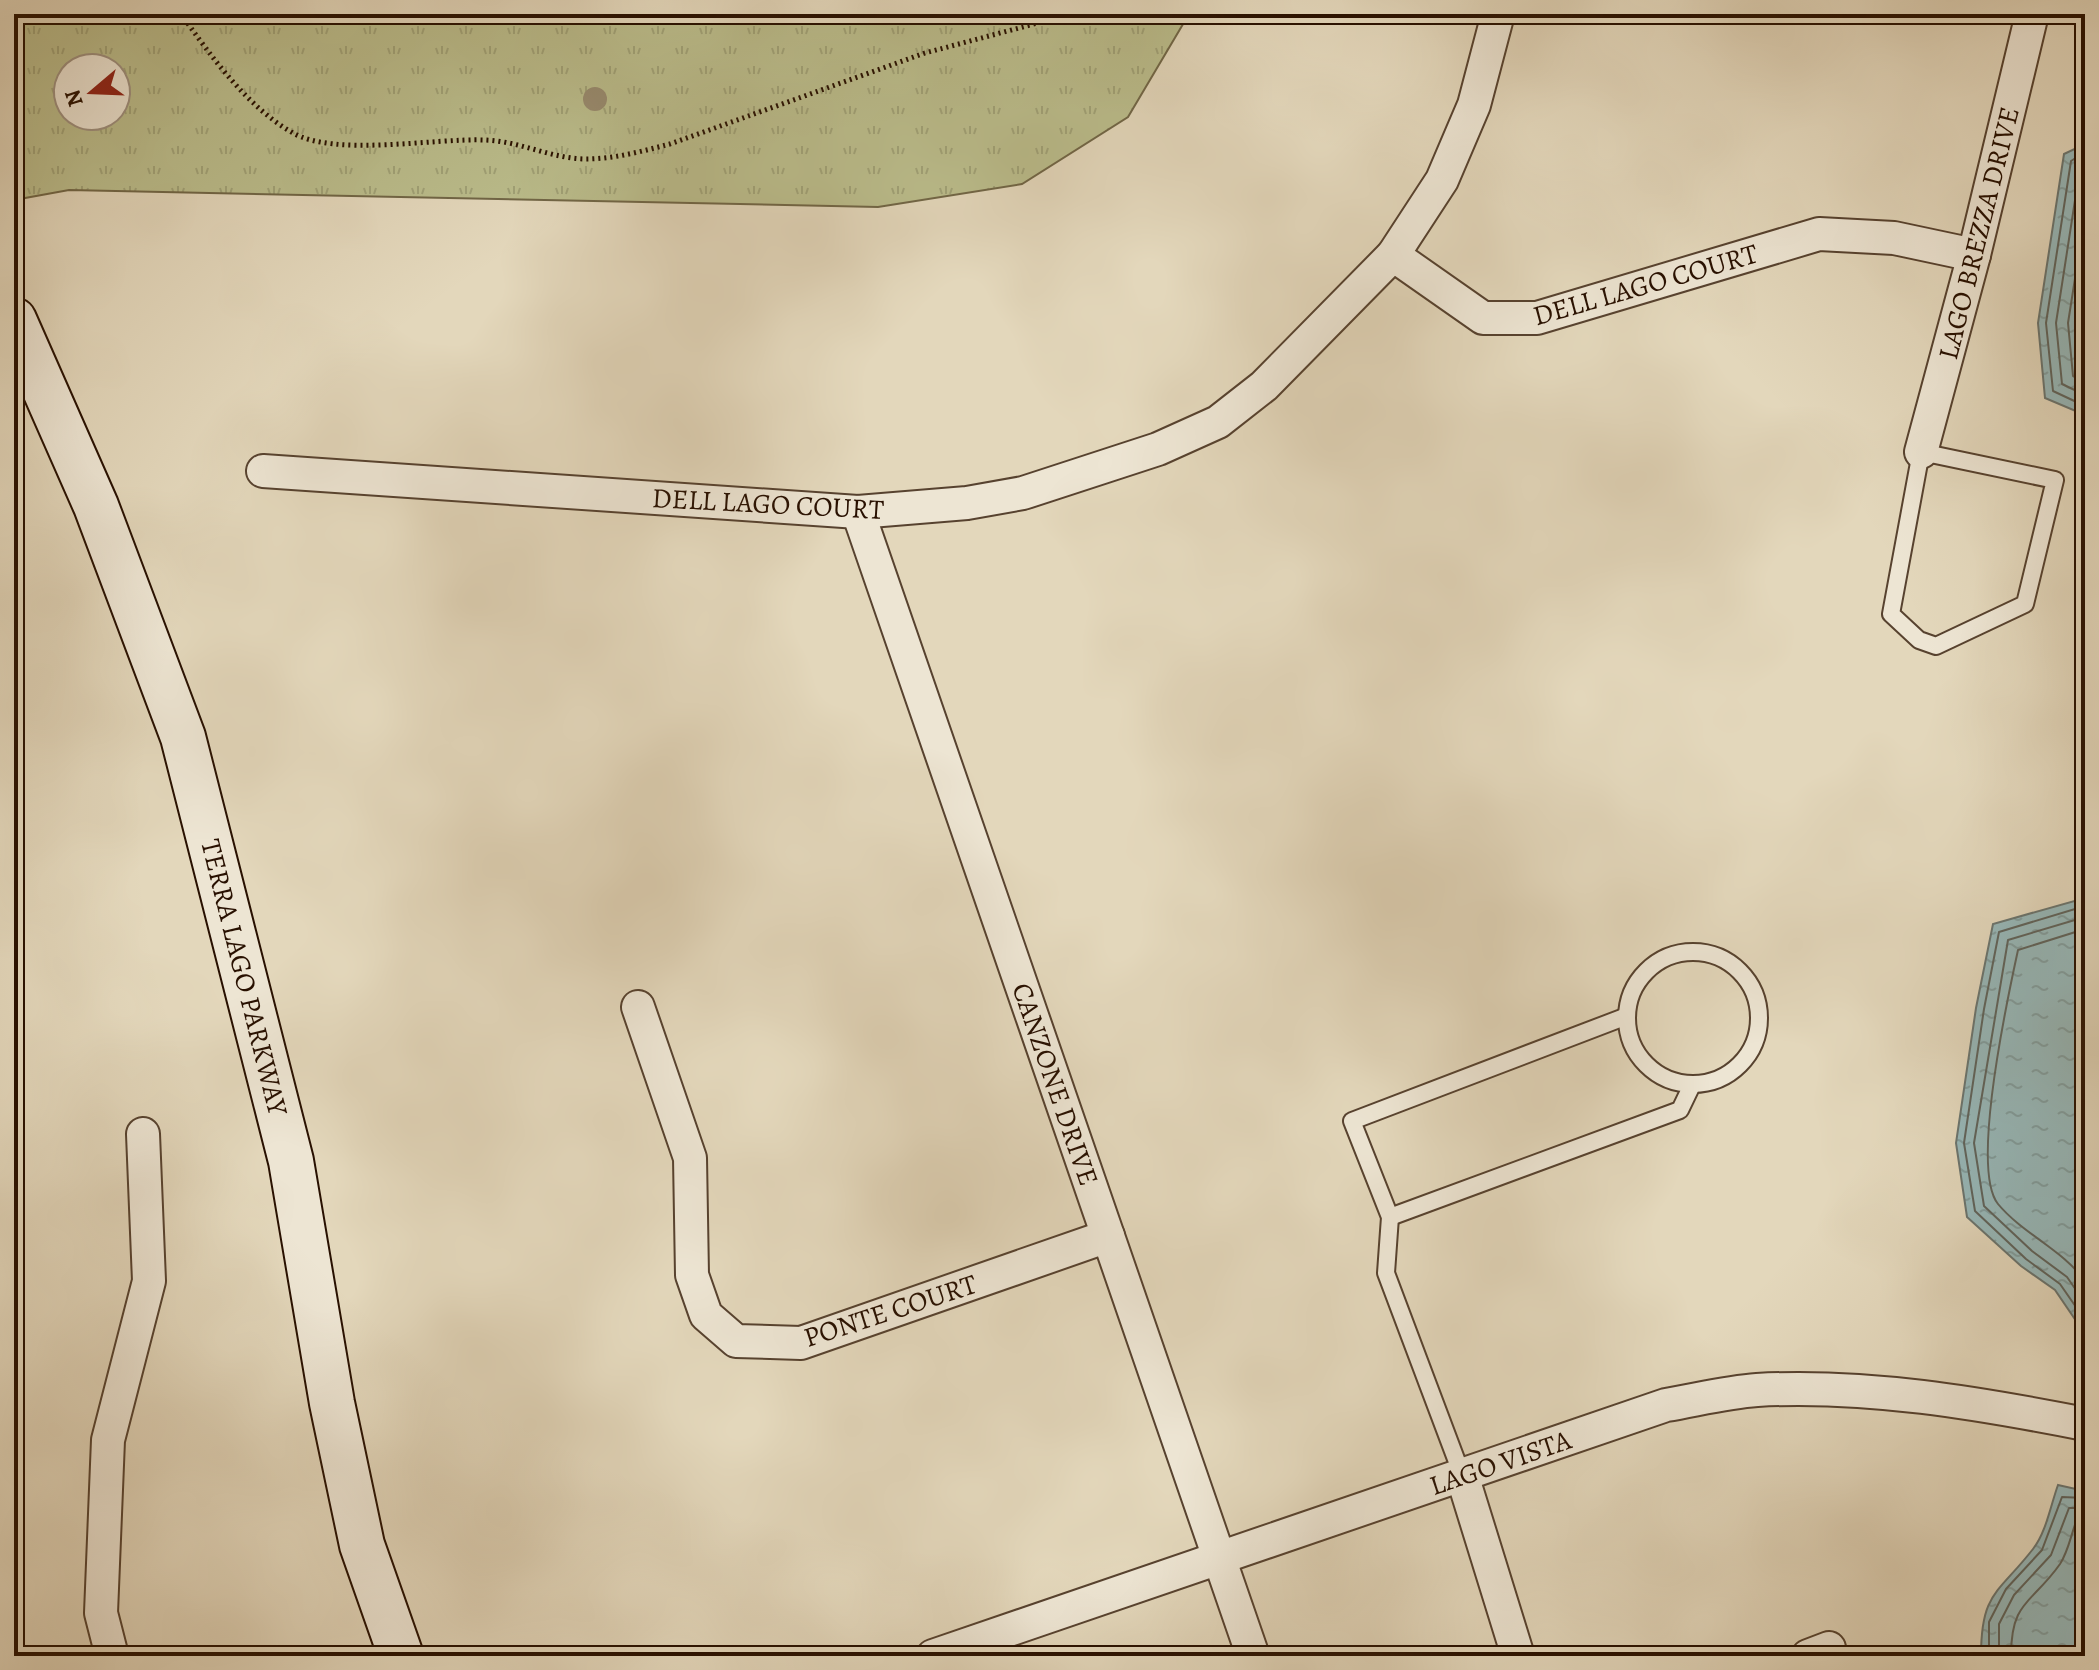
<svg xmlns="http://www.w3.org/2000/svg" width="2099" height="1670" font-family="Alegreya,serif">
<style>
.grass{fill:url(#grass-tufts);stroke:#716646;stroke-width:2;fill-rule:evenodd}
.water{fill:url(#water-ripples);stroke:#6b756f;stroke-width:2}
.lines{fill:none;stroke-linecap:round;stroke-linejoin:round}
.shore{stroke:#60645c;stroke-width:2}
.lane-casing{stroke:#57422f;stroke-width:20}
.street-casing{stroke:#57422f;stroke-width:36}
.secondary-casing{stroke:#281000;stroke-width:48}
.path{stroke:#281000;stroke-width:5;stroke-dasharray:2 4;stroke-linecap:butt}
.lane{stroke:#ede5d3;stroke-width:16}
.street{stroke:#ede5d3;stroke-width:32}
.secondary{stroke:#ede5d3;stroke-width:44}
.tree{fill:#988b6f}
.labels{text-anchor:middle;stroke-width:6;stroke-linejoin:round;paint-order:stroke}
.street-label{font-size:28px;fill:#281000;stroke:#ede5d3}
</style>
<defs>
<pattern id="grass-tufts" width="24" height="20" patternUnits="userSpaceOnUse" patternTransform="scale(2)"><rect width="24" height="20" fill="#babc8b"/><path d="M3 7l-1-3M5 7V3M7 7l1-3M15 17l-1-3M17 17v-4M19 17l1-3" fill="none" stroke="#a0a176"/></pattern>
<pattern id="water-ripples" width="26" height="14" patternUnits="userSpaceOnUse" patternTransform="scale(2)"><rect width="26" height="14" fill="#97b8b9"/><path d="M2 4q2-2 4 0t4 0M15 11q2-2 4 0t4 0" fill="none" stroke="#829d9d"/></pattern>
</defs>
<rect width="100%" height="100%" fill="#e3d7bb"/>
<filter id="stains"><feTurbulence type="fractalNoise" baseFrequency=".0025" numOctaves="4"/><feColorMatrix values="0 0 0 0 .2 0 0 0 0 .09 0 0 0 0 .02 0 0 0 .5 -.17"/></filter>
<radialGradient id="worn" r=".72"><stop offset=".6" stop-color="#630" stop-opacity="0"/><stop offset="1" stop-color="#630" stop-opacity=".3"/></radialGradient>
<path class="grass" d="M14,14h1175l-61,103 -106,67 -144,23 -809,-17 -55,10zM68,68h48v48h-48z"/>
<g class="water">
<polygon points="2085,144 2085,415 2045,398 2038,323 2064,154"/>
<polygon points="2085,898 2085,1334 2055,1290 2021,1266 1967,1217 1956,1143 1976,1008 1993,924"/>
<path d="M2058,1485l27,6v165h-104c0,-64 17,-62 52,-107 13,-16 18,-45 25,-64z"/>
</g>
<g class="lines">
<g class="shore">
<polyline points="2085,152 2071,161 2046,323 2053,391 2085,406"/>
<polyline points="2085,164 2080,168 2056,323 2062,384 2085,395"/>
<polyline points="2085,215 2068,323 2073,376 2085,382"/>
<polyline points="2085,906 1999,932 1984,1009 1964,1143 1975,1211 2026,1259 2060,1284 2085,1320"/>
<polyline points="2085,917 2008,940 1974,1143 1984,1206 2032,1251 2067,1277 2085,1303"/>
<path d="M2085,929l-67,21c-10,46 -48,219 -20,254 25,30 65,46 87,77"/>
<polyline points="1989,1656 1989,1622 2006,1589 2042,1550 2062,1497 2085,1498"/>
<polyline points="1999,1656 1999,1624 2014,1595 2051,1555 2069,1508 2085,1508"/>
<path d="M2011,1656c0,-56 21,-52 49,-92 8,-12 11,-29 16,-42l9,-2"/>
</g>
<defs>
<g id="lane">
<polygon points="1921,452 2055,480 2025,604 1936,646 1919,640 1891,614"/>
<circle cx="1693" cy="1018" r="66"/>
<polyline points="1390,1217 1680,1110 1692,1085"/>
<polyline points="1462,1475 1386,1273 1390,1217 1352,1121 1627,1016"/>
</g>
<g id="street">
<polyline points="1393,255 1442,180 1474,105 1498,14"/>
<polyline points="1921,452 1974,255 2032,14"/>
<polyline points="263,471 858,512 967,503 1023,493 1158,449 1218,422 1264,386 1393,255 1483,318 1537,318 1819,234 1894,238 1974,255"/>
<polyline points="858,512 1253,1656"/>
<polyline points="638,1007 690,1158 692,1275 706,1315 736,1341 801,1343 1108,1236"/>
<polyline points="1462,1475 1518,1656"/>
<polyline points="112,1656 101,1613 108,1440 149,1281 143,1134"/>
<path d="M933,1656l733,-251c30,-5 61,-13 91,-15 110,-6 221,13 328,34"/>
<polyline points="1808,1656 1829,1648"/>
</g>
<polyline id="secondary" points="14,320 96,506 183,737 291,1161 332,1403 362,1545 401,1656"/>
</defs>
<use href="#lane" class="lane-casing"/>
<use href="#street" class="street-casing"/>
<use href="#secondary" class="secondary-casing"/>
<path class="path" d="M181,14c30,42 66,93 112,119 42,24 141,5 192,7 35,1 67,19 101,19 28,0 57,-8 84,-15l255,-91 124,-33 9,-6"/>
<use href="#lane" class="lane"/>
<use href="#street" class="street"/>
<use href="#secondary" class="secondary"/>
</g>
<circle class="tree" cx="595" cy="99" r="12"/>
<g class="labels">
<g class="street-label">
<text transform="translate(1978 233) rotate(-76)" y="10">LAGO BREZZA DRIVE</text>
<text transform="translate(1645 284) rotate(-16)" y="10">DELL LAGO COURT</text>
<text transform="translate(768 503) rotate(3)" y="10">DELL LAGO COURT</text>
<text transform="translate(245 977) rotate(76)" y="10">TERRA LAGO PARKWAY</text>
<text transform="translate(1056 1084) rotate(71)" y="10">CANZONE DRIVE</text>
<text transform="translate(890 1310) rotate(-18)" y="10">PONTE COURT</text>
<text transform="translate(1500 1462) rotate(-19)" y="10">LAGO VISTA</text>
</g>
</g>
<rect width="2099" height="1670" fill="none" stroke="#e3d7bb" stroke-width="48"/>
<rect x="16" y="16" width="2067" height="1638" fill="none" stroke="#281000" stroke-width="4"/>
<rect x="24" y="24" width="2051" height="1622" fill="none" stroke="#281000" stroke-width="2"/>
<g transform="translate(92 92) rotate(251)"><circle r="38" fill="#ede5d3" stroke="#9e907f" stroke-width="2"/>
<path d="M0-6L14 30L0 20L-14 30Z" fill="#8f2418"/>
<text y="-12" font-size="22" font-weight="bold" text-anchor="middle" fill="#281000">N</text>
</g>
<rect width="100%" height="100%" filter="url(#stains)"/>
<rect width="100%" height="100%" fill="url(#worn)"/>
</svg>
